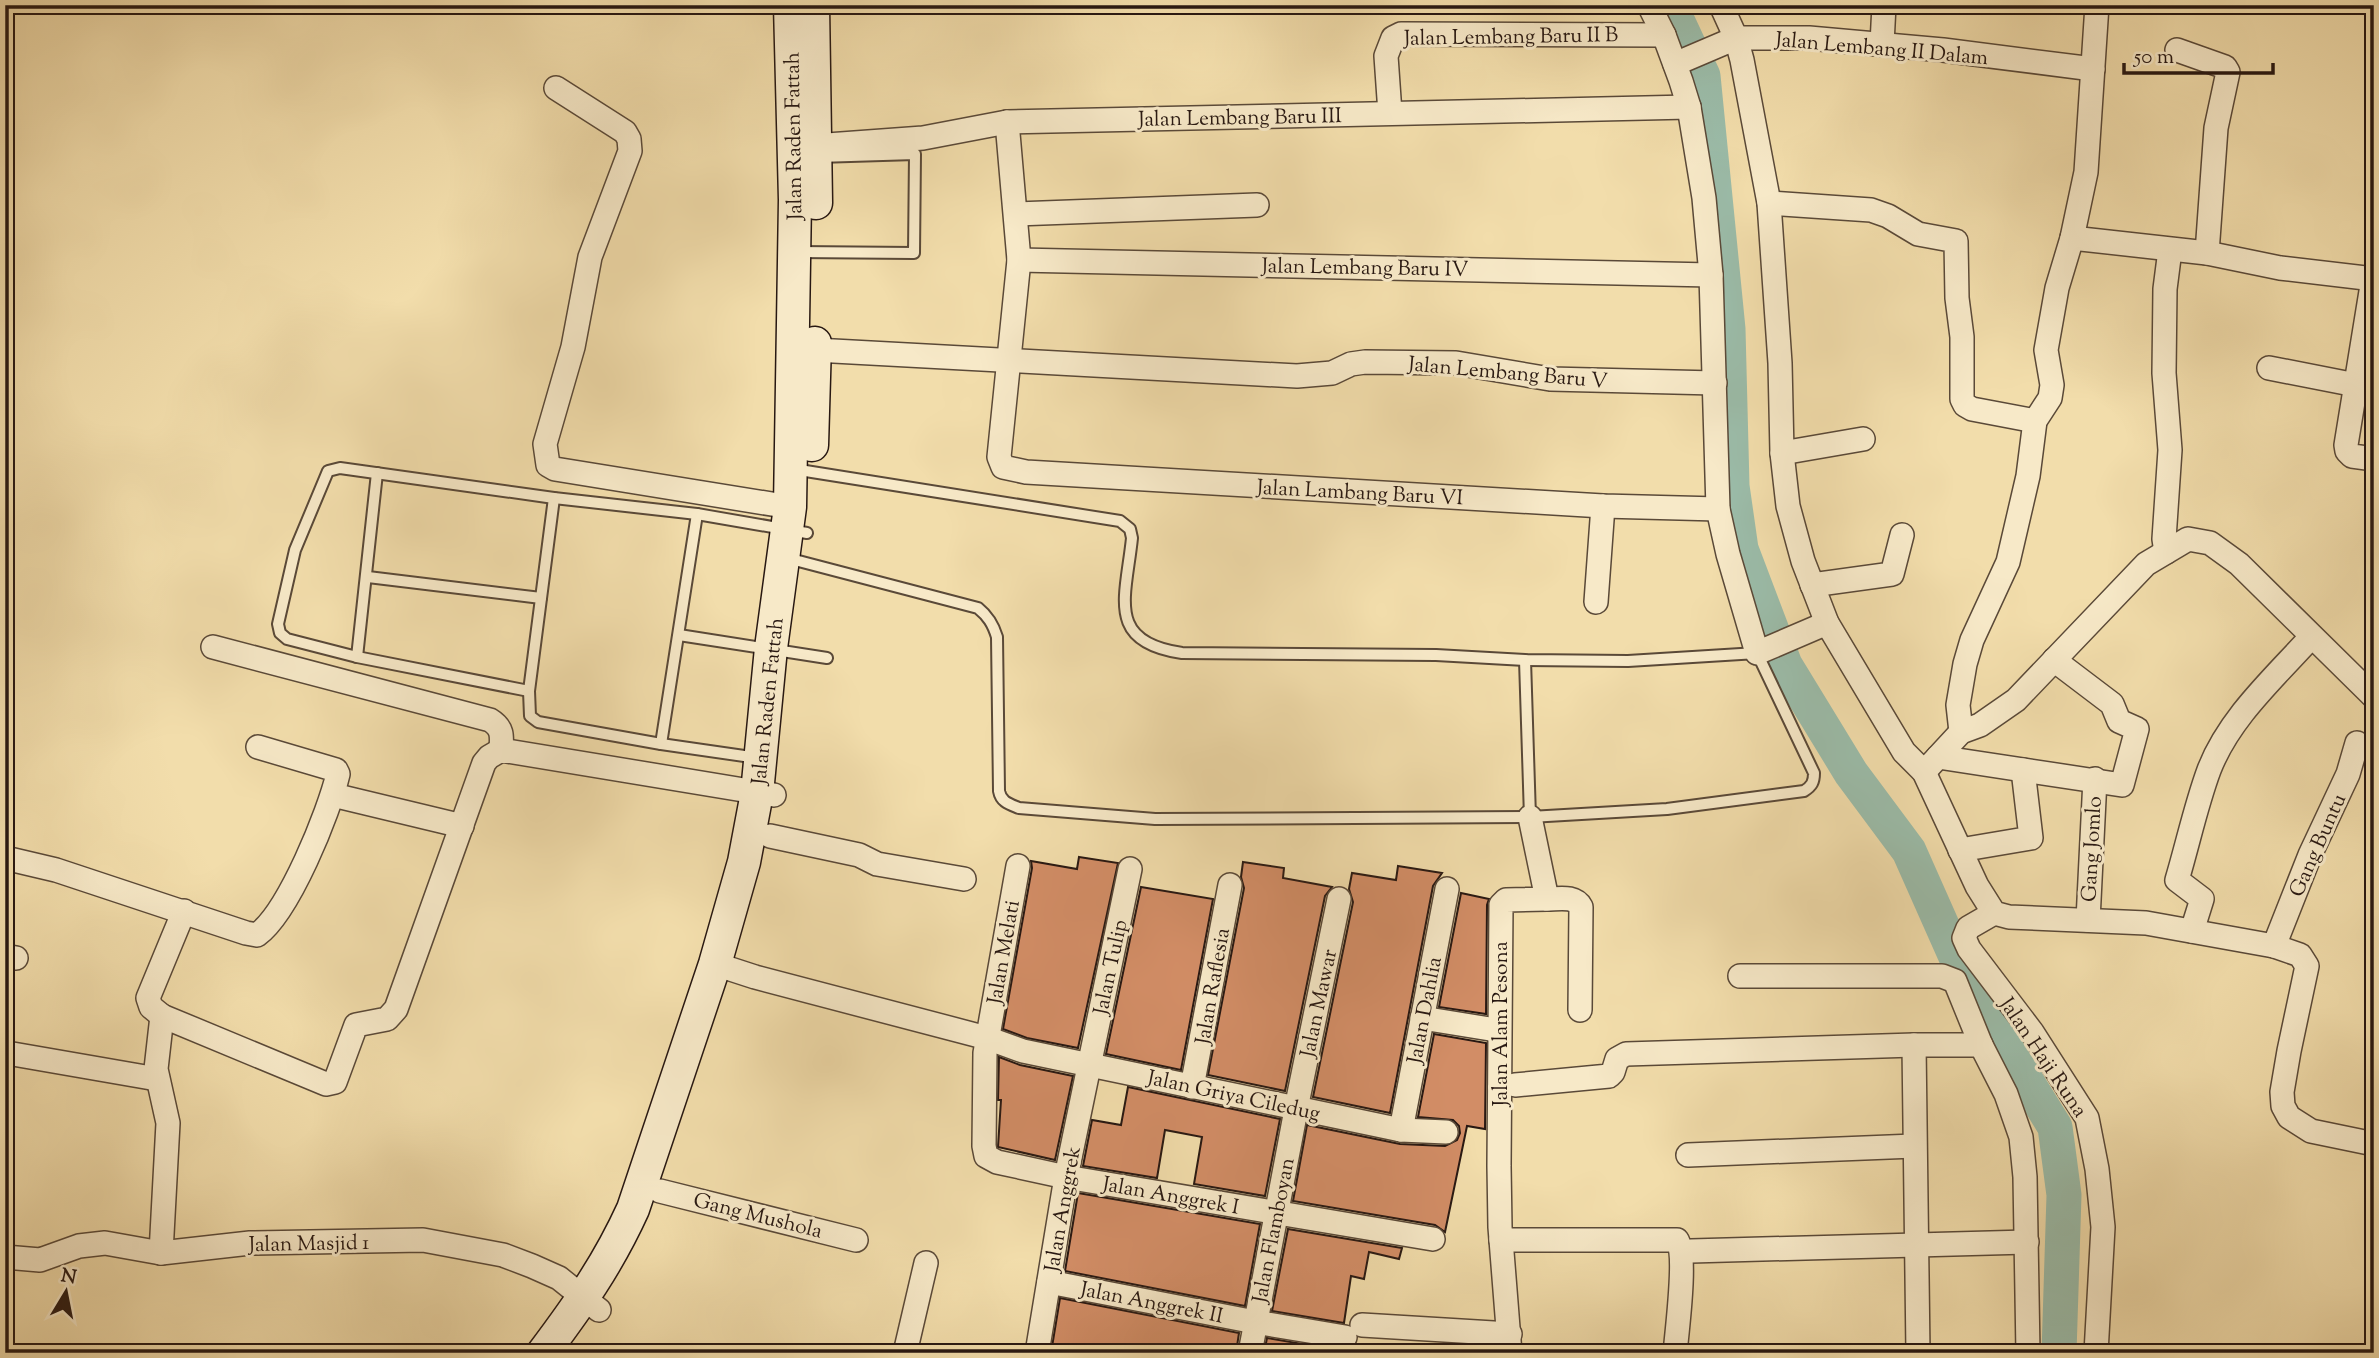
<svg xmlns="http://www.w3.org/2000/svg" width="2379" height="1358" font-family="'Sorts Mill Goudy',serif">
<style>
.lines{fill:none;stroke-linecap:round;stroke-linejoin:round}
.river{stroke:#9bbca9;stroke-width:35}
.building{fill:#d28d66;stroke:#281812;stroke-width:2}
.lane-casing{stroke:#5a4938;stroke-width:14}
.street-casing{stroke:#5a4938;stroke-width:26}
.secondary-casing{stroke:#281812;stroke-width:35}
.lane{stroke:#f7e9c8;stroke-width:10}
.street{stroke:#f7e9c8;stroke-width:23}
.secondary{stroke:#f7e9c8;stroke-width:32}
.labels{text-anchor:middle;stroke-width:6;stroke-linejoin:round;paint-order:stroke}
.street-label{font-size:21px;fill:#281812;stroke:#f7e9c8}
</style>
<rect width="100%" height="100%" fill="#f2ddab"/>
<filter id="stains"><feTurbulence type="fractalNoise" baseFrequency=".00286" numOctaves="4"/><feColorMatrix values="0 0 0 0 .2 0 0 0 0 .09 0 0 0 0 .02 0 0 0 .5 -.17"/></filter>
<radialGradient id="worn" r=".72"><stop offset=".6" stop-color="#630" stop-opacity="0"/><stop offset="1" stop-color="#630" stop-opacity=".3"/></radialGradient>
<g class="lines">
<polyline class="river" points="1670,5 1703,76 1728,329 1732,486 1741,549 1785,665 1851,773 1909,851 1972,993 2055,1127 2064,1195 2059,1353"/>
</g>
<g class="building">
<polygon points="1079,857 1118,863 1078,1048 1027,1038 1003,1029 1032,868 1031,861 1077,869"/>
<polygon points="1243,862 1284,868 1283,878 1332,887 1325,896 1285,1091 1208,1075 1244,888 1241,877"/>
<polygon points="1398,866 1442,873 1433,886 1390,1113 1313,1097 1353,902 1349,889 1352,873 1396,880"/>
<polygon points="1141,887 1213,899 1181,1070 1106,1054"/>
<polygon points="1461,893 1489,899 1487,905 1486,1014 1439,1007"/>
<polygon points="1434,1034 1486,1043 1485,1129 1467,1126 1445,1232 1435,1225 1293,1201 1307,1125 1400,1144 1445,1146 1457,1140 1460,1133 1459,1126 1453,1120 1418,1117"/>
<polygon points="999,1057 1020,1065 1073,1076 1055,1160 998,1147 1001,1100 998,1100"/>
<polygon points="1128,1087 1280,1119 1265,1196 1194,1184 1202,1137 1165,1130 1157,1178 1083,1166 1092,1120 1121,1125"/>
<polygon points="1078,1193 1260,1224 1245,1306 1065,1271"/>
<polygon points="1288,1229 1402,1248 1399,1259 1369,1252 1364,1279 1351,1276 1344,1323 1272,1311"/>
<polygon points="1060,1298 1239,1333 1236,1353 1051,1353"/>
<polygon points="1267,1338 1338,1350 1338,1353 1264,1353"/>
</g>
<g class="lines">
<defs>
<g id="lane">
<polyline points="797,252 914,253 915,154 818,157"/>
<polyline points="554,498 529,691 530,716 538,722 661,744 758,758"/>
<path d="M787,558l191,50c10,8 15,16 19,29l2,154c2,11 10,13 20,17l136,11 375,-2 137,-8 137,-18c8,-5 10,-9 10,-18l-57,-120 -129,8 -103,-1 -89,-5 -254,-2c-77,-11 -56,-56 -50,-115l-2,-9 -10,-8 -327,-52"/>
<polyline points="368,577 541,598"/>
<polyline points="679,635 827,658"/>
<polyline points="357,657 377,473"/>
<polyline points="1525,660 1530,817"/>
<polyline points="529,691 357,657 287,639 280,633 278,624 295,550 328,471 340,468 554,498 697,514 807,533"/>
<polyline points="661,744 697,514"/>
</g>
<g id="street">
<polyline points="1649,5 1664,35 1681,81 1689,107 1704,198 1711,275 1718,509 1728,554 1757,653 1827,623"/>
<polyline points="1721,5 1736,38 1742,60 1769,203 1780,363 1782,453 1788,506 1803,561 1827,623 1904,752 1924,772 1977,886 1994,913 2009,917 2146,923 2274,946 2300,955 2307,966 2289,1051 2282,1092 2283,1106 2289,1117 2311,1131 2374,1144"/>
<polyline points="1882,44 1884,5"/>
<polyline points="2177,50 2225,67 2228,72 2216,128 2207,253"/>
<polyline points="1675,64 1736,38 1809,38 1943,50 2093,69"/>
<polyline points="556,88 625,132 629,139 630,151 590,257 573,347 545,444 548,465 555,469 790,507"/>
<polyline points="1390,113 1386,56 1393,38 1401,34 1664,35"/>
<polyline points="1007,122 1019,260 999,457 1003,467 1026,472 1603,506 1718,509"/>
<polyline points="800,147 923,138 1007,122 1689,107"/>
<polyline points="1769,203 1871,210 1888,216 1918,234 1956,241 1957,298 1962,337 1962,399 1965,405 1972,409 2035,421"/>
<polyline points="1016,214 1257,205"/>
<polyline points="2072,238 2207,253 2280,268 2374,279"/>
<polyline points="1019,260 1711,275"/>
<polyline points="2373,279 2346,445 2347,451 2352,456 2374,459"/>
<polyline points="815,350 1297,376 1332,373 1351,364 1365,362 1456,363 1550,379 1715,383"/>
<polyline points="2269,368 2356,385"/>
<polyline points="1782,453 1863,439"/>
<polyline points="2166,552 2164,539 2170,450 2164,373 2165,289 2170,250"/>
<polyline points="1812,585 1892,574 1902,535"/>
<polyline points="1596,602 1603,506"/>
<path d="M213,647l277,73c13,8 12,16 11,30"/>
<polyline points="1961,732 1958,705 1965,664 1972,640 2008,562 2028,476 2035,421 2050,398 2052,385 2046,350 2057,288 2072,238 2086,172 2097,5"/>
<polyline points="1938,757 2122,785 2137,729 2119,721 2112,704 2054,660"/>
<polyline points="1924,772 1961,732 1980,725 2016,700 2146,564 2188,539 2210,543 2239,564 2374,697"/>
<polyline points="333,795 462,826"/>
<polyline points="770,836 859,855 877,864 964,879"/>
<polyline points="1960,850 2031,838 2023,770"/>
<path d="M5,858l51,12 190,63 11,2c32,-23 72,-123 81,-161l-2,-4 -78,-23"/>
<polyline points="1018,866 985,1053 984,1146 986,1156 997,1162 1066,1177 1433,1239"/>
<path d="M1547,899c12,0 28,-4 34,8l-1,103"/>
<polyline points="184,911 148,998 151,1007 162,1016 326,1084 335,1082 356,1025 387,1019 396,1009 484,763 489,757 501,750 774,795"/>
<polyline points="1994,913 1968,928 1964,938 1969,949 2032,1032 2087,1118 2097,1169 2103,1227 2096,1353"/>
<polyline points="2088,920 2095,779"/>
<path d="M2192,931l10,-32 -25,-19c11,-37 19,-75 32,-110 20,-52 65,-92 102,-133"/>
<polyline points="2274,946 2310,855 2348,774 2357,743"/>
<polyline points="5,956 16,958"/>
<polyline points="715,964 755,977 987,1038 1023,1051 1401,1130 1446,1132"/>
<polyline points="1740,976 1942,976 1955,981 1981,1045 2006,1094 2021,1137 2025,1177 2028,1353"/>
<polyline points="1422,1018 1490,1029"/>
<polyline points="1914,1045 1918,1353"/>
<polyline points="7,1053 157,1079"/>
<polyline points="1515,1085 1609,1076 1613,1072 1617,1059 1626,1054 1914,1045 1981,1045"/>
<polyline points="1192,1087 1230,885"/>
<polyline points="1401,1130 1447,889"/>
<polyline points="1688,1155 1914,1146"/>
<polyline points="660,1191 856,1240"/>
<path d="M1501,1240h176c10,14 0,91 -2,113"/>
<polyline points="1691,1251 2027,1242"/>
<polyline points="161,1253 168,1123 156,1069 162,1016"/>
<polyline points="5,1257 40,1260 79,1246 105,1243 161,1253 250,1243 423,1240 503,1255 532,1266 559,1278 599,1310"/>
<polyline points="1049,1282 1255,1322 1345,1337"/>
<polyline points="1362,1325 1510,1334"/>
<polyline points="905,1353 926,1263"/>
<polyline points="1037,1353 1066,1177 1130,869"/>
<polyline points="1250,1353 1299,1094 1339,899"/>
<polyline points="1510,1353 1500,1227 1499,1166 1501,905 1506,900 1547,899 1530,817"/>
</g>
<g id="secondary">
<polyline points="813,5 816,203"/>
<polyline points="812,445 815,343"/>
<path d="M543,1353c36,-48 65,-89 90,-144l82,-245 29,-102 13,-69 14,-145 19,-141 5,-307 -5,-195"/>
</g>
</defs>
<use href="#lane" class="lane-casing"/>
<use href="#street" class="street-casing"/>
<use href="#secondary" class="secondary-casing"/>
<use href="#lane" class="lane"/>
<use href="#street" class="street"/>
<use href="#secondary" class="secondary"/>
</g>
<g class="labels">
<g class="street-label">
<text transform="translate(1511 36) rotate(-1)" y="7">Jalan Lembang Baru II B</text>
<text transform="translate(1882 48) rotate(5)" y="7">Jalan Lembang II Dalam</text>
<text transform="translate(1240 117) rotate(-1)" y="7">Jalan Lembang Baru III</text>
<text transform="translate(793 136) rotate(-91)" y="7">Jalan Raden Fattah</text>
<text transform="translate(1365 267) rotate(1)" y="7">Jalan Lembang Baru IV</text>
<text transform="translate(1508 372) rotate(5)" y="7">Jalan Lembang Baru V</text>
<text transform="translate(1360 492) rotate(3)" y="7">Jalan Lambang Baru VI</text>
<text transform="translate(767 701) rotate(-84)" y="7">Jalan Raden Fattah</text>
<text transform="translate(2317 845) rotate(-66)" y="7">Gang Buntu</text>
<text transform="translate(2091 849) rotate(-87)" y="7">Gang Jomlo</text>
<text transform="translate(1003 952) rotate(-80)" y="7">Jalan Melati</text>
<text transform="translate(1110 967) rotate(-78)" y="7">Jalan Tulip</text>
<text transform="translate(1212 986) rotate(-80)" y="7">Jalan Raflesia</text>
<text transform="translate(1318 1003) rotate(-78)" y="7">Jalan Mawar</text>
<text transform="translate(1424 1010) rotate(-79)" y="7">Jalan Dahlia</text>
<text transform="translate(1500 1024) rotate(-90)" y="7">Jalan Alam Pesona</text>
<text transform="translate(2044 1057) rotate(56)" y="7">Jalan Haji Runa</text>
<text transform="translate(1234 1095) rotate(12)" y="7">Jalan Griya Ciledug</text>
<text transform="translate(1171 1195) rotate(10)" y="7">Jalan Anggrek I</text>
<text transform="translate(1062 1209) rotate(-80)" y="7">Jalan Anggrek</text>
<text transform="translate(758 1215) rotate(14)" y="7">Gang Mushola</text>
<text transform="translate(1273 1230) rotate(-79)" y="7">Jalan Flamboyan</text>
<text transform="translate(309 1243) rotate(-1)" y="7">Jalan Masjid 1</text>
<text transform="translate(1152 1302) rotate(11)" y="7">Jalan Anggrek II</text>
</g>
</g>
<rect width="2379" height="1358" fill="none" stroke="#f2ddab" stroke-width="28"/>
<rect x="7" y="7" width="2365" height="1344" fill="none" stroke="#281812" stroke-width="3.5"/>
<rect x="14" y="14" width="2351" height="1330" fill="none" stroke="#281812" stroke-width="2"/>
<g transform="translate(66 1292) rotate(10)" stroke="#f7e9c8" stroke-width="5" paint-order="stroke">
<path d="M0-5L12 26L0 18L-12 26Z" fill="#281812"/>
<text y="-10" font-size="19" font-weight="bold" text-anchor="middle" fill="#281812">N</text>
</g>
<path d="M2124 63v10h149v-10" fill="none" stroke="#281812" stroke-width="3.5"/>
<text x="2134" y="63" font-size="21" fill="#281812" stroke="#f7e9c8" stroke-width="5" paint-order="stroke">50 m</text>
<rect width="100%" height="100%" filter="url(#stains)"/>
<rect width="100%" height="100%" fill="url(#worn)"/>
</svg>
